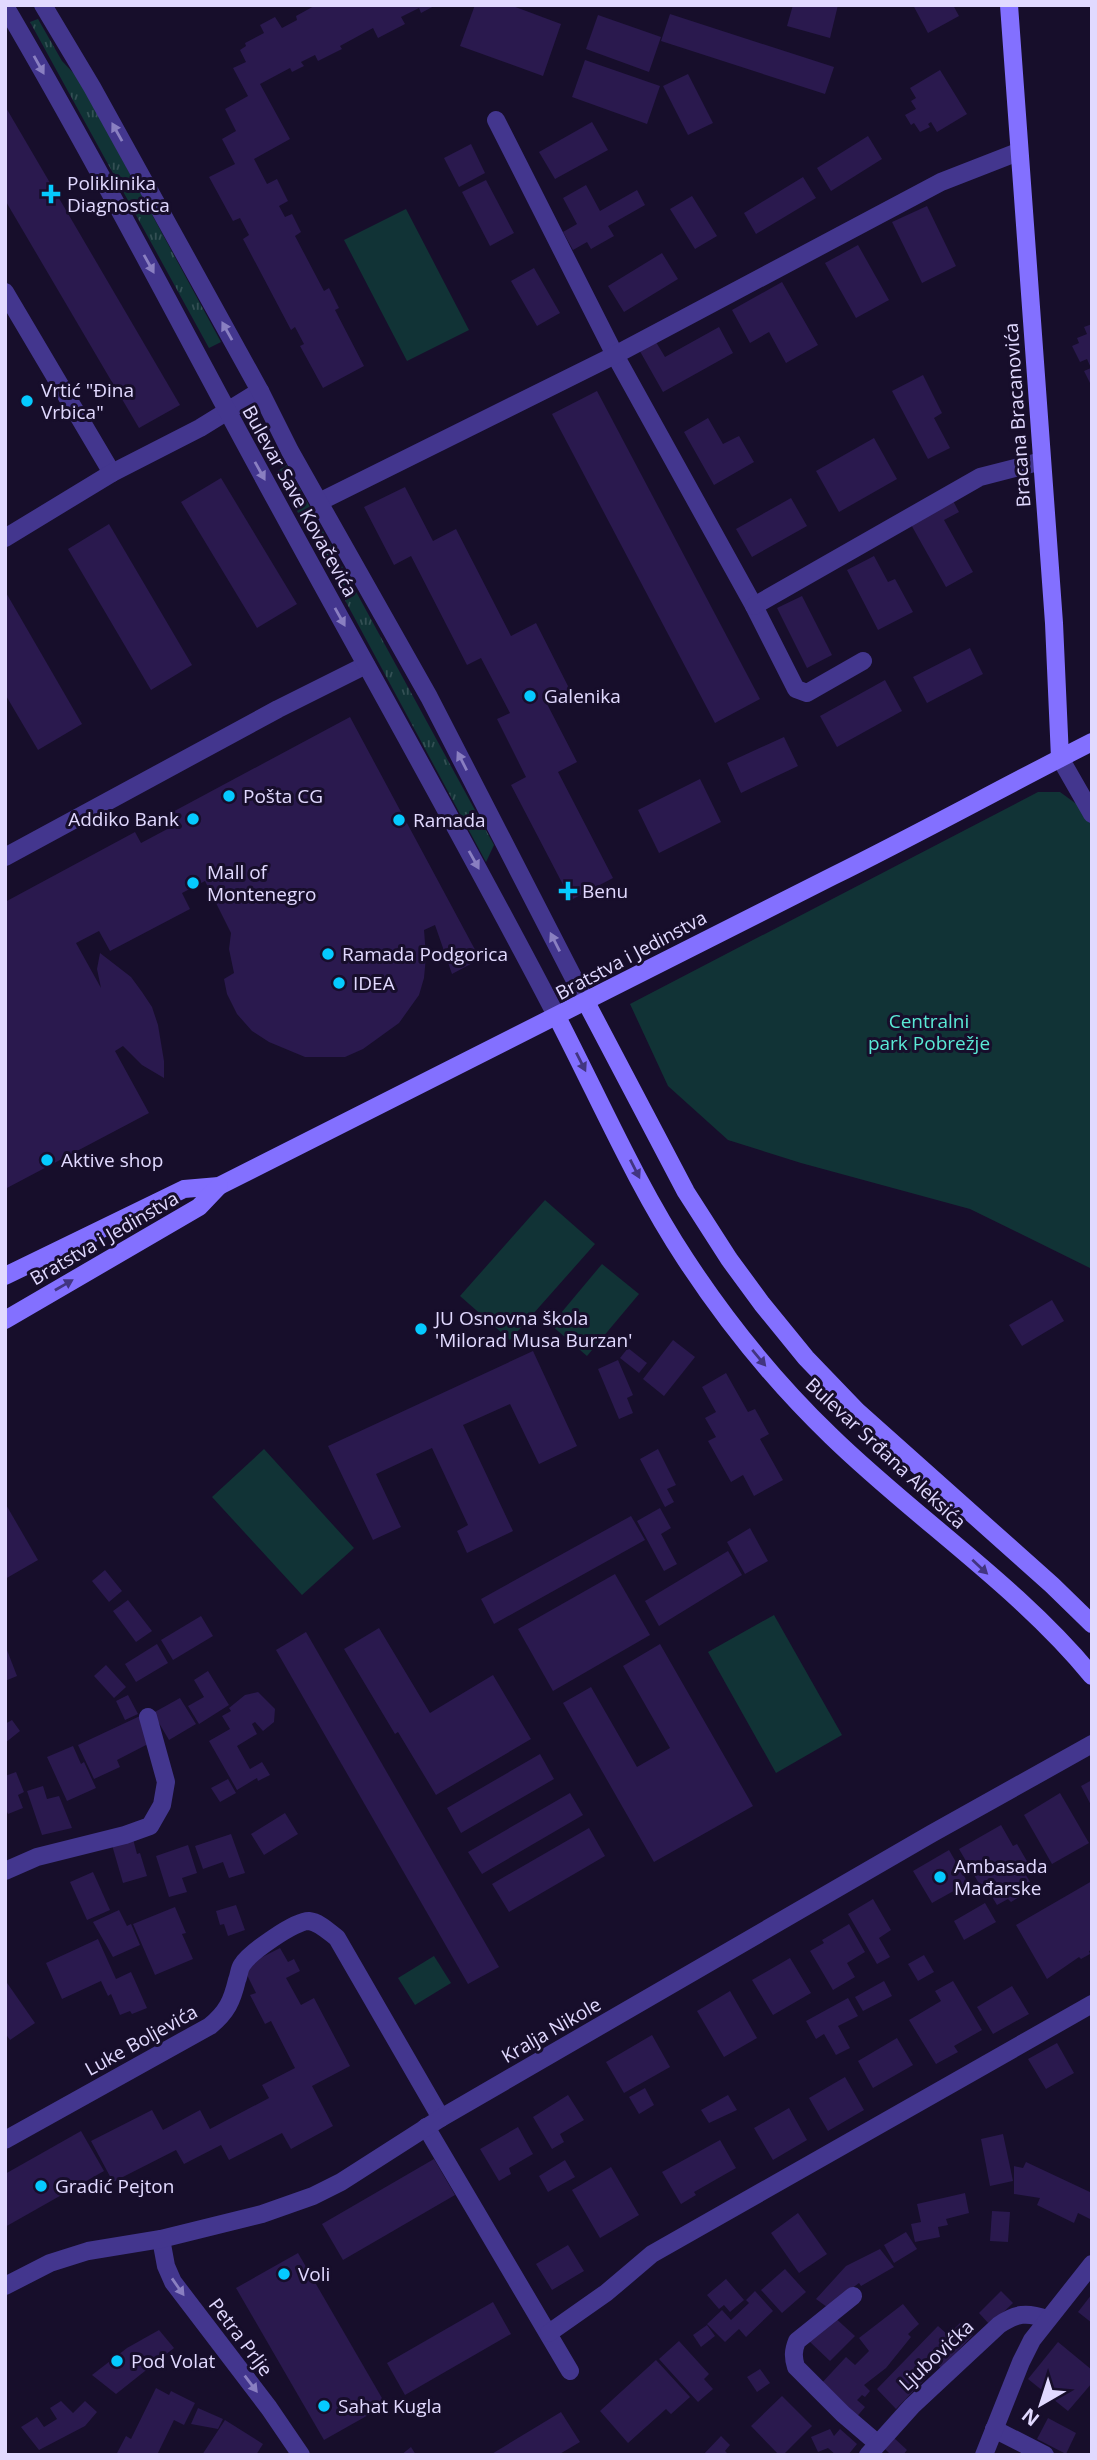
<svg xmlns="http://www.w3.org/2000/svg" width="1097" height="2460" font-family="'Open Sans',sans-serif">
<style>
.grass{fill:url(#grass-tufts)}
.park{fill:#113336}
.building{fill:#2a194e}
.lines{fill:none;stroke-linecap:round;stroke-linejoin:round}
.minor{stroke:#43368e;stroke-width:18}
.tertiary{stroke:#43368e;stroke-width:18}
.secondary{stroke:#8370ff;stroke-width:18}
.oneway{fill:#8a7fc1}
.oneway2{fill:#423580}
.poi-dot{fill:#05caff;stroke:#170e2b;stroke-width:2.5}
.labels{text-anchor:middle;stroke-width:6;stroke-linejoin:round;paint-order:stroke}
.poi-label{font-size:19px;fill:#e1d9ff;stroke:#170e2b;text-anchor:start}
.street-label{font-size:19px;fill:#e1d9ff;stroke:#170e2b}
.park-label{font-size:19px;fill:#5aead6;stroke:#170e2b}
</style>
<defs>
<pattern id="grass-tufts" width="24" height="20" patternUnits="userSpaceOnUse" patternTransform="scale(1.75)"><rect width="24" height="20" fill="#113336"/><path d="M3 7l-1-3M5 7V3M7 7l1-3M15 17l-1-3M17 17v-4M19 17l1-3" fill="none" stroke="#335054"/></pattern>
</defs>
<rect width="100%" height="100%" fill="#170e2b"/>
<g class="grass">
<polygon points="38,19 62,61 78,78 221,342 209,348 30,22"/>
<polygon points="287,465 494,845 486,862 276,472"/>
</g>
<g class="park">
<polygon points="406,209 469,330 407,361 344,240"/>
<polygon points="1038,792 1060,792 1082,808 1092,825 1092,1269 970,1209 801,1163 728,1140 668,1086 630,1004"/>
<polygon points="545,1200 595,1244 510,1340 460,1296"/>
<polygon points="602,1264 639,1294 587,1356 551,1325"/>
<polygon points="264,1449 354,1548 302,1595 212,1497"/>
<polygon points="774,1615 842,1735 776,1773 708,1652"/>
<polygon points="434,1956 451,1983 415,2005 398,1978"/>
</g>
<g class="building">
<polygon points="316,5 324,7 328,5 436,5 421,13 419,8 401,17 405,24 378,38 373,28 340,46 342,49 318,61 315,55 301,62 304,66 292,72 290,68 260,84 290,139 254,159 267,184 277,179 288,201 279,206 285,217 292,214 301,232 295,236 324,291 329,288 339,308 335,310 364,366 323,388 300,346 304,344 295,327 291,330 243,239 249,235 240,218 233,221 209,177 235,164 222,139 236,131 225,109 248,96 233,68 246,62 240,50 246,46 245,43 264,33 260,25 275,17 282,28 297,20 296,16"/>
<polygon points="475,5 510,5 561,24 543,76 460,46"/>
<polygon points="793,5 838,5 830,38 787,26"/>
<polygon points="913,5 953,5 959,16 928,33"/>
<polygon points="670,14 834,67 825,94 661,41"/>
<polygon points="598,15 661,37 649,72 586,49"/>
<polygon points="585,60 660,86 647,124 572,97"/>
<polygon points="940,70 967,114 937,132 931,122 928,124 930,127 920,132 914,123 911,125 905,115 916,109 911,101 916,98 910,88"/>
<polygon points="688,74 713,123 688,135 663,86"/>
<polygon points="5,106 180,405 139,428 5,200"/>
<polygon points="592,122 608,150 555,179 539,152"/>
<polygon points="868,136 882,159 831,191 817,168"/>
<polygon points="471,144 485,173 459,187 444,158"/>
<polygon points="803,177 816,198 756,234 744,213"/>
<polygon points="486,180 514,233 490,246 462,192"/>
<polygon points="586,185 600,211 637,190 645,205 608,226 614,236 591,249 587,242 573,250 563,232 577,224 563,198"/>
<polygon points="692,196 717,236 695,249 670,209"/>
<polygon points="927,206 956,266 922,283 892,222"/>
<polygon points="858,245 889,300 856,318 825,263"/>
<polygon points="662,253 678,279 624,312 608,286"/>
<polygon points="534,268 560,313 537,326 511,281"/>
<polygon points="782,282 818,345 786,363 769,332 750,343 732,310"/>
<polygon points="1092,324 1092,387 1084,371 1091,368 1087,359 1080,362 1072,346 1079,343 1077,338 1087,334 1084,327"/>
<polygon points="719,327 733,353 663,392 637,346 653,337 665,357"/>
<polygon points="923,375 942,413 934,418 950,448 928,459 892,391"/>
<polygon points="597,391 760,699 715,723 552,414"/>
<polygon points="708,418 723,444 739,436 754,462 714,485 684,432"/>
<polygon points="874,438 897,479 839,512 816,471"/>
<polygon points="221,478 297,604 257,628 181,502"/>
<polygon points="405,487 433,541 456,529 511,636 536,623 570,690 546,702 577,762 558,772 613,878 571,900 511,785 526,777 497,719 510,713 481,658 467,665 411,556 394,565 364,507"/>
<polygon points="951,497 959,512 944,520 973,572 946,587 909,521"/>
<polygon points="791,498 807,526 752,557 736,529"/>
<polygon points="109,524 192,665 151,690 68,549"/>
<polygon points="874,556 888,582 895,579 913,612 878,630 847,570"/>
<polygon points="5,591 82,724 38,750 5,694"/>
<polygon points="802,596 832,655 807,668 777,608"/>
<polygon points="970,648 983,674 927,703 913,677"/>
<polygon points="885,680 902,711 837,747 820,716"/>
<polygon points="350,717 480,959 452,974 435,925 424,930 426,956 424,978 419,995 399,1023 363,1049 345,1057 305,1057 269,1042 252,1031 237,1014 227,994 224,979 234,973 229,949 231,933 205,881 182,893 190,909 110,951 99,931 76,943 101,988 97,969 100,953 131,977 142,992 152,1007 158,1025 164,1061 164,1078 142,1065 123,1046 115,1051 149,1113 5,1189 5,902 135,832 141,843 173,826 167,815"/>
<polygon points="784,737 798,766 741,793 727,763"/>
<polygon points="700,779 721,822 659,853 638,810"/>
<polygon points="1052,1300 1064,1321 1022,1346 1009,1325"/>
<polygon points="673,1340 695,1357 664,1396 643,1379"/>
<polygon points="628,1348 647,1363 639,1373 620,1358"/>
<polygon points="533,1351 577,1446 539,1464 510,1404 463,1425 513,1531 467,1553 457,1531 468,1525 432,1448 376,1474 401,1527 373,1540 328,1446"/>
<polygon points="618,1360 633,1395 627,1398 633,1413 619,1419 598,1369"/>
<polygon points="726,1373 748,1412 755,1409 769,1434 760,1439 783,1480 754,1496 743,1475 731,1482 708,1441 716,1437 705,1418 716,1412 702,1387"/>
<polygon points="658,1449 676,1485 667,1489 674,1502 665,1507 640,1459"/>
<polygon points="5,1503 38,1560 5,1579"/>
<polygon points="660,1508 671,1528 661,1534 677,1564 664,1571 637,1521"/>
<polygon points="631,1516 645,1540 494,1624 481,1599"/>
<polygon points="750,1528 768,1561 745,1574 727,1542"/>
<polygon points="728,1551 742,1575 659,1626 645,1601"/>
<polygon points="105,1570 122,1591 109,1602 92,1581"/>
<polygon points="615,1574 650,1635 553,1691 518,1629"/>
<polygon points="128,1600 152,1631 136,1642 113,1611"/>
<polygon points="201,1616 213,1636 173,1660 161,1640"/>
<polygon points="379,1628 430,1713 493,1675 531,1739 436,1795 398,1732 395,1734 344,1649"/>
<polygon points="306,1632 499,1967 468,1984 276,1650"/>
<polygon points="157,1644 168,1663 136,1682 125,1664"/>
<polygon points="660,1644 753,1806 654,1862 563,1703 591,1687 637,1767 670,1748 623,1666"/>
<polygon points="5,1645 17,1676 5,1681"/>
<polygon points="106,1665 126,1687 114,1698 94,1676"/>
<polygon points="208,1671 229,1705 199,1724 188,1706 204,1697 194,1680"/>
<polygon points="258,1692 275,1709 274,1722 263,1731 255,1722 252,1724 257,1734 237,1746 250,1769 262,1762 270,1775 258,1781 257,1778 237,1790 209,1741 230,1729 222,1716 231,1711 229,1708 245,1695"/>
<polygon points="128,1695 138,1714 125,1720 116,1701"/>
<polygon points="180,1698 196,1724 169,1740 153,1713"/>
<polygon points="140,1716 148,1744 117,1760 120,1767 94,1779 78,1745"/>
<polygon points="12,1720 20,1731 5,1743 5,1724"/>
<polygon points="73,1746 81,1764 84,1762 96,1788 67,1801 47,1757"/>
<polygon points="540,1754 554,1779 461,1833 447,1808"/>
<polygon points="16,1772 24,1792 18,1795 23,1808 8,1814 5,1807 5,1776"/>
<polygon points="228,1779 236,1793 220,1802 211,1788"/>
<polygon points="1092,1780 1092,1807 1081,1786"/>
<polygon points="43,1786 47,1799 59,1796 72,1828 42,1835 27,1791"/>
<polygon points="570,1793 583,1815 482,1874 468,1852"/>
<polygon points="1060,1793 1089,1843 1052,1864 1024,1815"/>
<polygon points="285,1813 298,1834 264,1855 251,1834"/>
<polygon points="1001,1825 1013,1846 1017,1844 1028,1863 1021,1867 1032,1885 1022,1891 1024,1894 1011,1902 1008,1899 997,1905 985,1885 981,1887 959,1849"/>
<polygon points="589,1828 605,1856 509,1912 492,1884"/>
<polygon points="231,1834 245,1873 229,1878 223,1862 203,1869 195,1846"/>
<polygon points="133,1839 137,1854 140,1853 147,1876 123,1883 112,1845"/>
<polygon points="188,1845 197,1873 182,1878 187,1892 169,1897 156,1856"/>
<polygon points="949,1850 968,1883 932,1903 913,1871"/>
<polygon points="93,1872 110,1910 87,1920 70,1882"/>
<polygon points="1092,1881 1092,1950 1089,1951 1090,1954 1081,1959 1079,1957 1047,1979 1016,1925"/>
<polygon points="873,1899 891,1930 879,1938 890,1957 877,1964 848,1914"/>
<polygon points="985,1903 996,1922 964,1940 954,1921"/>
<polygon points="236,1905 245,1930 228,1936 224,1924 220,1925 216,1911"/>
<polygon points="175,1907 186,1933 182,1934 193,1959 155,1975 133,1924"/>
<polygon points="119,1910 127,1926 131,1924 140,1945 113,1957 93,1922"/>
<polygon points="849,1924 865,1952 847,1963 855,1977 833,1990 810,1951 824,1943 822,1940"/>
<polygon points="98,1939 116,1979 131,1972 147,2008 132,2014 130,2011 120,2015 111,1994 108,1996 101,1981 62,1999 46,1963"/>
<polygon points="280,1948 288,1962 294,1959 300,1971 286,1978 301,2005 314,1998 350,2066 312,2086 333,2126 291,2149 282,2133 229,2160 221,2145 184,2164 176,2150 113,2182 91,2141 152,2110 163,2130 200,2110 210,2129 269,2098 262,2085 295,2068 271,2021 265,2024 250,1995 256,1993 243,1967"/>
<polygon points="924,1955 934,1972 918,1981 908,1964"/>
<polygon points="790,1958 811,1993 773,2015 752,1980"/>
<polygon points="5,1980 35,2023 10,2040 5,2033"/>
<polygon points="884,1981 892,1996 863,2011 855,1997"/>
<polygon points="953,1981 982,2030 954,2046 958,2052 936,2064 909,2020 941,2001 935,1991"/>
<polygon points="1012,1986 1029,2014 993,2034 977,2007"/>
<polygon points="730,1991 757,2038 724,2057 697,2011"/>
<polygon points="848,1998 858,2016 838,2026 850,2048 836,2055 824,2034 816,2039 806,2021"/>
<polygon points="652,2035 670,2067 624,2093 606,2062"/>
<polygon points="897,2038 913,2065 873,2088 858,2061"/>
<polygon points="1057,2043 1074,2073 1046,2089 1028,2059"/>
<polygon points="845,2077 864,2110 828,2131 809,2098"/>
<polygon points="645,2088 654,2105 639,2114 629,2097"/>
<polygon points="568,2095 584,2120 560,2134 564,2142 552,2149 533,2117"/>
<polygon points="728,2095 737,2110 709,2123 701,2110"/>
<polygon points="789,2108 807,2140 773,2160 754,2128"/>
<polygon points="518,2127 533,2154 509,2168 511,2174 499,2181 480,2149"/>
<polygon points="81,2131 104,2171 5,2227 5,2174"/>
<polygon points="1003,2134 1013,2181 990,2186 981,2139"/>
<polygon points="720,2140 736,2168 694,2192 696,2195 681,2204 662,2172"/>
<polygon points="434,2159 455,2195 343,2260 322,2224"/>
<polygon points="565,2160 575,2177 548,2192 539,2176"/>
<polygon points="1026,2162 1092,2193 1092,2220 1078,2213 1074,2223 1037,2205 1040,2198 1014,2194 1014,2166 1023,2168"/>
<polygon points="611,2167 639,2215 600,2238 572,2190"/>
<polygon points="965,2193 969,2213 946,2219 948,2225 938,2227 940,2237 915,2242 911,2224 921,2222 917,2204"/>
<polygon points="992,2211 1010,2212 1008,2242 990,2241"/>
<polygon points="798,2213 827,2254 799,2273 771,2233"/>
<polygon points="906,2232 917,2249 894,2263 884,2245"/>
<polygon points="568,2245 584,2271 552,2290 536,2264"/>
<polygon points="880,2249 894,2267 861,2286 859,2283 827,2307 816,2299 846,2266"/>
<polygon points="298,2253 386,2405 324,2440 236,2288"/>
<polygon points="785,2269 806,2292 782,2313 761,2290"/>
<polygon points="726,2279 744,2300 730,2312 724,2305 719,2309 707,2295"/>
<polygon points="755,2291 773,2311 746,2337 739,2329 725,2342 707,2324 722,2310 731,2320 749,2303 746,2300"/>
<polygon points="1001,2291 1013,2303 990,2325 979,2313"/>
<polygon points="1092,2294 1092,2323 1078,2312"/>
<polygon points="493,2302 511,2334 405,2395 387,2363"/>
<polygon points="903,2304 919,2324 908,2334 911,2337 886,2368 864,2385 870,2391 865,2397 862,2395 857,2400 865,2407 854,2420 819,2386 846,2357 855,2365 869,2351 859,2338"/>
<polygon points="833,2316 855,2336 830,2361 809,2341"/>
<polygon points="960,2323 973,2335 941,2368 930,2358 919,2369 927,2377 896,2409 877,2389 938,2326 948,2335"/>
<polygon points="707,2325 715,2336 701,2347 693,2335"/>
<polygon points="159,2330 174,2348 116,2394 92,2375 127,2348"/>
<polygon points="679,2341 709,2374 704,2379 713,2389 698,2402 659,2359"/>
<polygon points="1058,2342 1092,2370 1092,2383 1068,2411 1028,2379"/>
<polygon points="656,2360 690,2397 671,2414 666,2409 628,2443 600,2411"/>
<polygon points="760,2369 770,2383 757,2392 747,2377"/>
<polygon points="156,2388 169,2395 171,2391 195,2403 184,2425 174,2420 157,2455 116,2455 126,2436 131,2439"/>
<polygon points="782,2396 812,2426 783,2455 779,2455 751,2426"/>
<polygon points="61,2401 73,2413 85,2401 97,2412 85,2426 39,2450 21,2427 37,2417 44,2427 57,2419 50,2408"/>
<polygon points="198,2408 223,2419 218,2429 191,2424"/>
<polygon points="561,2412 580,2442 558,2455 490,2455"/>
<polygon points="1048,2418 1076,2433 1066,2454 1037,2439"/>
<polygon points="225,2420 263,2444 256,2455 202,2455"/>
<polygon points="830,2429 834,2436 840,2429 857,2444 848,2455 836,2455 828,2448 818,2452 811,2437"/>
<polygon points="721,2436 730,2445 725,2451 729,2455 703,2455"/>
<polygon points="893,2437 907,2450 903,2455 891,2455 883,2447"/>
<polygon points="411,2447 416,2455 401,2455"/>
</g>
<g class="lines">
<g class="minor">
<polyline points="496,120 615,355 754,606 796,689 807,693 863,661"/>
<polyline points="5,292 112,473"/>
<polyline points="319,502 615,355 941,182 1018,152"/>
<polyline points="5,538 112,473 200,428 260,391"/>
<polyline points="754,606 980,477 1042,461"/>
<polyline points="1060,758 1092,814"/>
<polyline points="5,857 278,709 366,665"/>
<polyline points="5,1871 37,1857 125,1835 150,1826 162,1805 166,1782 148,1717"/>
<polyline points="426,2127 570,2371"/>
<path d="M5,2140l205,-114c17,-14 22,-25 27,-46 2,-4 2,-11 5,-15 7,-12 54,-45 67,-44 10,1 20,11 28,17l104,180"/>
<polyline points="161,2239 166,2266 173,2282 269,2408 301,2455"/>
<path d="M853,2296l-56,45c-4,10 -4,16 -1,26l47,47 34,29"/>
<polyline points="549,2333 606,2293 652,2254 1092,2004"/>
<polyline points="994,2429 1045,2455"/>
<path d="M868,2455l44,-49 87,-81c17,-12 28,-13 48,-6"/>
<polyline points="984,2455 1021,2362 1032,2340 1092,2264"/>
</g>
<g class="tertiary">
<polyline points="43,5 92,87 260,391 290,451 429,697 586,1002"/>
<path d="M5,6c78,133 150,270 223,406 108,202 223,401 329,605"/>
<polyline points="5,2286 50,2263 88,2251 161,2239 262,2214 313,2196 341,2182 441,2118 931,1834 1092,1744"/>
</g>
<g class="secondary">
<polyline points="1009,5 1054,623 1060,758"/>
<polyline points="586,1002 686,1192 729,1259 762,1304 806,1358 857,1411 1052,1585 1092,1624"/>
<path d="M557,1017c42,81 79,167 129,243 42,64 90,123 145,176 83,81 187,150 261,240"/>
<path d="M5,1276l179,-87 35,-3c205,-102 409,-207 614,-310 87,-43 172,-90 259,-134"/>
<polyline points="5,1320 199,1207 219,1186"/>
</g>
</g>
<defs><path id="oneway-solid" d="M-6-.8H1V-3.2L6.5 0L1 3.2V.8H-6Z" transform="scale(1.75)"/></defs>
<g class="oneway">
<use href="#oneway-solid" transform="translate(39 65) rotate(61)"/>
<use href="#oneway-solid" transform="translate(117 132) rotate(-119)"/>
<use href="#oneway-solid" transform="translate(149 264) rotate(61)"/>
<use href="#oneway-solid" transform="translate(227 331) rotate(-119)"/>
<use href="#oneway-solid" transform="translate(260 471) rotate(61)"/>
<use href="#oneway-solid" transform="translate(340 617) rotate(61)"/>
<use href="#oneway-solid" transform="translate(462 761) rotate(-117)"/>
<use href="#oneway-solid" transform="translate(474 860) rotate(61)"/>
<use href="#oneway-solid" transform="translate(555 942) rotate(-117)"/>
<use href="#oneway-solid" transform="translate(178 2287) rotate(55)"/>
<use href="#oneway-solid" transform="translate(251 2384) rotate(53)"/>
</g>
<g class="oneway2">
<use href="#oneway-solid" transform="translate(581 1062) rotate(63)"/>
<use href="#oneway-solid" transform="translate(635 1169) rotate(63)"/>
<use href="#oneway-solid" transform="translate(64 1285) rotate(-30)"/>
<use href="#oneway-solid" transform="translate(759 1358) rotate(50)"/>
<use href="#oneway-solid" transform="translate(980 1567) rotate(43)"/>
</g>
<g class="poi-dot">
<path d="M47.5 183.5h7v7h7v7h-7v7h-7v-7h-7v-7h7z"/>
<circle cx="27" cy="401" r="7"/>
<circle cx="530" cy="696" r="7"/>
<circle cx="229" cy="796" r="7"/>
<circle cx="193" cy="819" r="7"/>
<circle cx="399" cy="820" r="7"/>
<circle cx="193" cy="883" r="7"/>
<path d="M564.5 880.5h7v7h7v7h-7v7h-7v-7h-7v-7h7z"/>
<circle cx="328" cy="954" r="7"/>
<circle cx="339" cy="983" r="7"/>
<circle cx="47" cy="1160" r="7"/>
<circle cx="421" cy="1329" r="7"/>
<circle cx="940" cy="1877" r="7"/>
<circle cx="41" cy="2186" r="7"/>
<circle cx="284" cy="2274" r="7"/>
<circle cx="117" cy="2361" r="7"/>
<circle cx="324" cy="2406" r="7"/>
</g>
<g class="labels">
<g class="poi-label">
<text x="67" y="190">Poliklinika<tspan x="67" dy="22">Diagnostica</tspan></text>
<text x="41" y="397">Vrtić "Đina<tspan x="41" dy="22">Vrbica"</tspan></text>
<text x="544" y="703">Galenika</text>
<text x="243" y="803">Pošta CG</text>
<text x="179" y="826" text-anchor="end">Addiko Bank</text>
<text x="413" y="827">Ramada</text>
<text x="207" y="879">Mall of<tspan x="207" dy="22">Montenegro</tspan></text>
<text x="582" y="898">Benu</text>
<text x="342" y="961">Ramada Podgorica</text>
<text x="353" y="990">IDEA</text>
<text x="61" y="1167">Aktive shop</text>
<text x="435" y="1325">JU Osnovna škola<tspan x="435" dy="22">'Milorad Musa Burzan'</tspan></text>
<text x="954" y="1873">Ambasada<tspan x="954" dy="22">Mađarske</tspan></text>
<text x="55" y="2193">Gradić Pejton</text>
<text x="298" y="2281">Voli</text>
<text x="131" y="2368">Pod Volat</text>
<text x="338" y="2413">Sahat Kugla</text>
</g>
<g class="street-label">
<text transform="translate(1017 415) rotate(-94)" y="7">Bracana Bracanovića</text>
<text transform="translate(300 501) rotate(61)" y="7">Bulevar Save Kovačevića</text>
<text transform="translate(631 955) rotate(-28)" y="7">Bratstva i Jedinstva</text>
<text transform="translate(104 1238) rotate(-30)" y="7">Bratstva i Jedinstva</text>
<text transform="translate(886 1453) rotate(43)" y="7">Bulevar Srđana Aleksića</text>
<text transform="translate(551 2030) rotate(-30)" y="7">Kralja Nikole</text>
<text transform="translate(141 2040) rotate(-29)" y="7">Luke Boljevića</text>
<text transform="translate(241 2337) rotate(53)" y="7">Petra Prlje</text>
<text transform="translate(936 2355) rotate(-43)" y="7">Ljubovićka</text>
</g>
<g class="park-label">
<text x="929" y="1028">Centralni<tspan x="929" dy="22">park Pobrežje</tspan></text>
</g>
</g>
<rect width="1097" height="2460" fill="none" stroke="#e1d9ff" stroke-width="14"/>
<g transform="translate(1041 2404) rotate(219)" stroke="#170e2b" stroke-width="5" paint-order="stroke">
<path d="M0-5L12 26L0 18L-12 26Z" fill="#e1d9ff"/>
<text y="-10" font-size="19" font-weight="bold" text-anchor="middle" fill="#e1d9ff">N</text>
</g>
</svg>
